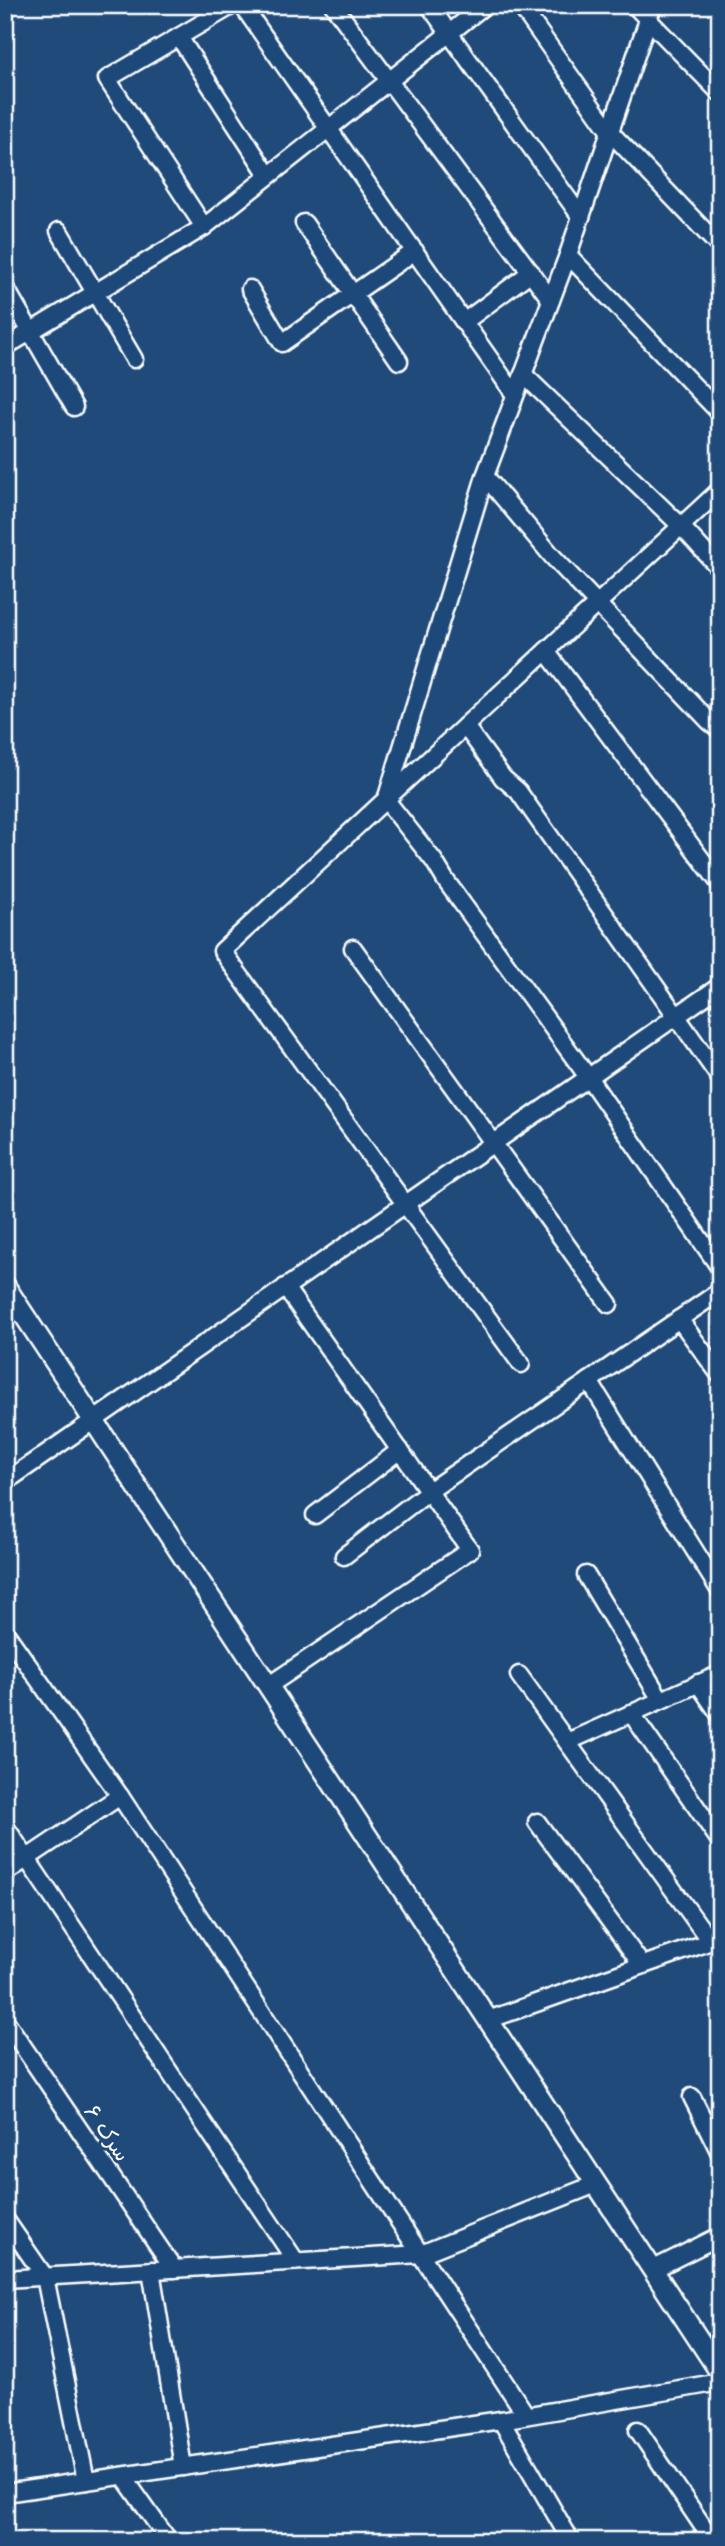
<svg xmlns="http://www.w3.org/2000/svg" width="725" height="2546" font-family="'Comic Neue','Playpen Sans Arabic',sans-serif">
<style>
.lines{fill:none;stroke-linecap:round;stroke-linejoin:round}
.minor-casing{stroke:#fff;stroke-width:21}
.major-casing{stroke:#fff;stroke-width:24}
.minor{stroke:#1f4a7a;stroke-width:16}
.major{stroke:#1f4a7a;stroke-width:19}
.labels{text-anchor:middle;stroke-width:6;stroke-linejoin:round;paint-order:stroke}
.street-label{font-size:21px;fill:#fff;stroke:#1f4a7a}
</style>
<rect width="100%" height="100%" fill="#1f4a7a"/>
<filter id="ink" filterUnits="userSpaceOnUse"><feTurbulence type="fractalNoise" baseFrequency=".0143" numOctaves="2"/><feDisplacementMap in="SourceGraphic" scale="14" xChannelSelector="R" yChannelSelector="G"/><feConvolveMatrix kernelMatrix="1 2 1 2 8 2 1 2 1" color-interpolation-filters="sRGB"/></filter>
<g filter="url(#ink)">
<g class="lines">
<defs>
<g id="minor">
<polyline points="242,5 515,395"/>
<polyline points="333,5 551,300"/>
<polyline points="429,5 581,217"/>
<polyline points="520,5 610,132 720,247"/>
<polyline points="634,5 720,93"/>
<polyline points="653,5 568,255 485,476 386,800 434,861 446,881 588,1077 720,1268"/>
<polyline points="179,37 268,175"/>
<polyline points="304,223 399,361"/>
<polyline points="204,227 107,79 233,5"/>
<polyline points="59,231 134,359"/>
<polyline points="568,255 720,413"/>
<polyline points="5,287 74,407"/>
<polyline points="250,289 282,343 415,251"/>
<polyline points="464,322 531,272"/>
<polyline points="5,347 204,227 485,5"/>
<polyline points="523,374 681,526 720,569"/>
<polyline points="485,476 553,557 709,721 720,730"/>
<polyline points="546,651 720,884"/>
<polyline points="465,726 503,778 518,791 720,1078"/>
<polyline points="353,948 609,1304"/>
<polyline points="679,1319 720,1375"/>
<polyline points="521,1364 222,951 720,490"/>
<polyline points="589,1381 720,1591"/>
<polyline points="5,1482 720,986"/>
<polyline points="315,1515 400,1450"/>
<polyline points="344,1556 429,1491 720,1291"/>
<polyline points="586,1575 661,1700"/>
<polyline points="5,1632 120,1796 526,2415"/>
<polyline points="519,1675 710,1941"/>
<polyline points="698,1683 720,1715"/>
<polyline points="268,1686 470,1550 285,1287"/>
<polyline points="631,1713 720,1841"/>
<polyline points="567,1742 720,1674"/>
<polyline points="537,1822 642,1965"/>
<polyline points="5,1826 295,2260"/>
<polyline points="5,1873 120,1796"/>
<polyline points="5,2020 174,2269"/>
<polyline points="488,2020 720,1938"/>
<polyline points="692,2097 720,2153"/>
<polyline points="5,2219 45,2277 86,2481"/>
<polyline points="151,2270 183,2467"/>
<polyline points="652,2270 720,2236"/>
<polyline points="5,2279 421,2254 596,2184"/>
<polyline points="501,2420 571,2541"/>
<polyline points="638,2430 713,2541"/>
<polyline points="123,2476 169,2541"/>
<polyline points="5,2493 501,2420 720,2382"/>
</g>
<polyline id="major" points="5,1286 720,2372"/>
</defs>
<use href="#minor" class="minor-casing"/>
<use href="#major" class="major-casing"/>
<use href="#minor" class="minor"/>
<use href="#major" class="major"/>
</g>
</g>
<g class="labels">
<g class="street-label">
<text transform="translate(107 2133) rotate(56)" y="7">سرک ۶</text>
</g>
</g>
<rect width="725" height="2546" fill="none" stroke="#1f4a7a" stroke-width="28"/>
<rect x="14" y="14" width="697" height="2518" fill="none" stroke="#fff" stroke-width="2.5" filter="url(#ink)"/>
</svg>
